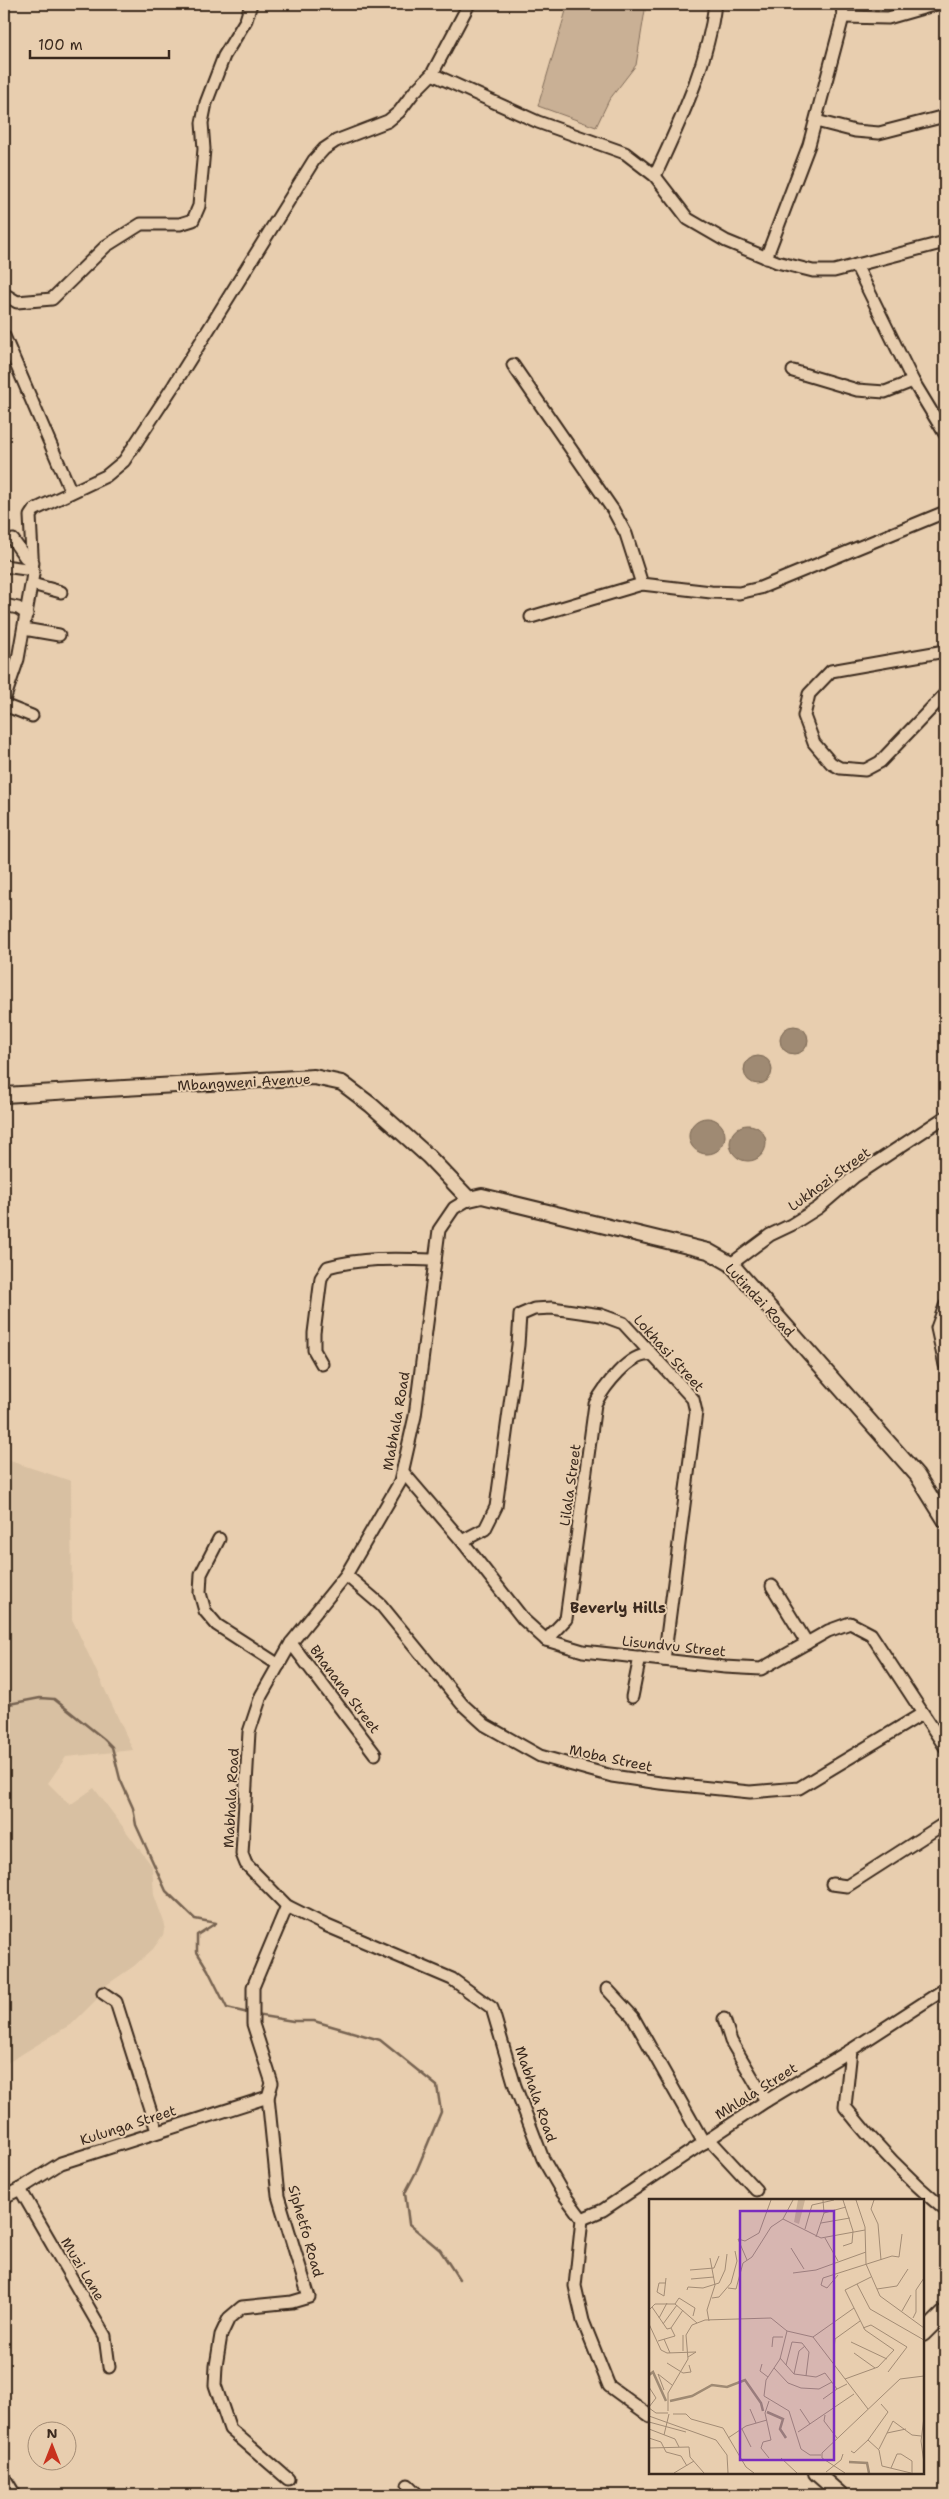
<svg xmlns="http://www.w3.org/2000/svg" width="949" height="2499" font-family="'Shantell Sans',sans-serif">
<style>
.built{fill:#d8c0a2}
.green{fill:#c9b095;stroke:#826d5a}
.water{fill:#9f8a73;stroke:#776451}
.lines{fill:none;stroke-linecap:round;stroke-linejoin:round}
.stream{stroke:#776451;stroke-width:2.5}
.minor-casing{stroke:#3b2a1e;stroke-width:15}
.tertiary-casing{stroke:#3b2a1e;stroke-width:18}
.minor{stroke:#e8ceaf;stroke-width:11}
.tertiary{stroke:#e8ceaf;stroke-width:14}
.labels{text-anchor:middle;stroke-width:4;stroke-linejoin:round;paint-order:stroke}
.street-label{font-size:14px;fill:#3b2a1e;stroke:#e8ceaf}
.neighbourhood-label{font-size:15px;font-weight:bold;fill:#3b2a1e;stroke:#e8ceaf}
.inset-river{fill:none;stroke:#9f8a73;stroke-width:2.5}
.inset-road{fill:none;stroke:#a38c75;stroke-width:1}
.view{fill:#7b2cbf;fill-opacity:0.15;stroke:#7b2cbf;stroke-width:2.5}
.inset-edge{fill:none;stroke:#3b2a1e;stroke-width:2.5}
</style>
<rect width="100%" height="100%" fill="#e8ceaf"/>
<filter id="ink" filterUnits="userSpaceOnUse"><feTurbulence type="fractalNoise" baseFrequency=".02" numOctaves="2"/><feDisplacementMap in="SourceGraphic" scale="10" xChannelSelector="R" yChannelSelector="G"/><feConvolveMatrix kernelMatrix="1 2 1 2 8 2 1 2 1" color-interpolation-filters="sRGB"/></filter>
<g filter="url(#ink)">
<polygon class="built" points="7,1460 71,1481 72,1619 133,1750 66,1757 48,1783 70,1805 94,1788 152,1866 154,1895 165,1925 163,1935 153,1949 134,1966 105,1986 103,1993 73,2023 4,2065 4,1461"/>
<polygon class="green" points="568,4 646,4 636,65 609,100 596,127 538,106"/>
<g class="water">
<circle cx="794" cy="1040" r="14"/>
<circle cx="758" cy="1070" r="14"/>
<circle cx="707" cy="1136" r="18"/>
<circle cx="748" cy="1143" r="18"/>
</g>
<g class="lines">
<g class="stream">
<polyline points="4,1705 40,1698 54,1699 104,1739 112,1747 120,1779 133,1808 136,1825 166,1891 195,1919 216,1923 197,1935 197,1952 208,1970 227,2008 248,2013"/>
<polyline points="256,2015 293,2021 314,2021 380,2040 437,2086 441,2112 416,2172 405,2193 409,2224 440,2250 459,2279"/>
</g>
<defs>
<g id="minor">
<polyline points="843,17 888,18 937,4"/>
<polyline points="432,74 538,122 625,153 655,176 688,219 726,241 777,262 813,271 834,271 945,242"/>
<polyline points="816,121 855,131 879,133 945,116"/>
<path d="M655,176c25,-55 53,-112 60,-172"/>
<polyline points="766,258 809,145 843,17 842,4"/>
<polyline points="856,265 913,381 945,434"/>
<polyline points="4,294 17,302 52,299 106,246 141,224 180,224 193,220 199,206 204,149 202,123 206,103 224,56 246,20 251,4"/>
<polyline points="4,336 71,492"/>
<polyline points="513,365 613,510 626,534 642,584"/>
<polyline points="793,371 857,390 885,392 913,381"/>
<polyline points="13,540 25,557 33,563"/>
<polyline points="4,566 33,570"/>
<polyline points="32,584 61,592"/>
<polyline points="4,605 18,608 27,614"/>
<polyline points="531,617 642,584 711,592 739,593 760,588 945,512"/>
<polyline points="24,629 59,635"/>
<polyline points="945,651 831,671 809,694 804,716 814,743 831,763 840,768 865,770 880,762 945,694"/>
<polyline points="4,700 18,659 33,574 30,516 34,510 106,476 124,461 174,385 314,160 324,149 336,141 388,121 399,112 414,92 432,74 469,4"/>
<polyline points="4,705 32,716"/>
<polyline points="469,1199 454,1208 439,1230 415,1416 400,1482 346,1575 291,1643 261,1696 249,1732 242,1854 246,1864 287,1906 325,1925 452,1979 492,2008 515,2086 543,2159 562,2192 582,2219 575,2286 583,2321 609,2386 650,2416"/>
<polyline points="731,1264 770,1235 791,1225 818,1208 854,1177 945,1117"/>
<polyline points="945,1306 937,1328 945,1365"/>
<path d="M322,1364l-8,-14v-17l7,-55 7,-11c39,-10 68,-8 107,-7"/>
<polyline points="403,1472 462,1541 524,1620 546,1640 583,1651 725,1667 761,1669 828,1631 850,1623 871,1634 945,1747"/>
<polyline points="219,1539 201,1574 200,1593 205,1611 217,1625 279,1665"/>
<polyline points="462,1541 485,1529 496,1507 518,1345 520,1315 534,1309 552,1308 601,1315 623,1323 693,1399 696,1412 664,1660"/>
<polyline points="346,1575 381,1605 462,1704 485,1725 540,1756 612,1776 660,1783 750,1792 799,1788 922,1714"/>
<polyline points="772,1586 807,1643"/>
<path d="M546,1640l20,-21 29,-215c9,-17 35,-52 56,-49"/>
<polyline points="291,1643 375,1754"/>
<polyline points="632,1697 640,1657"/>
<polyline points="832,1884 847,1886 945,1823"/>
<polyline points="287,1906 253,1987 253,2024 272,2083 268,2097 278,2196 309,2297 292,2302 242,2307 229,2318 221,2335 216,2366 215,2385 230,2429 288,2479"/>
<polyline points="607,1989 633,2017 704,2143"/>
<polyline points="103,1993 116,2002 157,2131"/>
<polyline points="724,2019 731,2041 766,2101"/>
<path d="M851,2050l-6,57c30,38 63,72 100,103"/>
<polyline points="709,2139 756,2190"/>
<polyline points="20,2189 105,2336 109,2367"/>
<polyline points="4,2197 20,2189 61,2163 268,2097"/>
<polyline points="582,2219 603,2210 766,2101 851,2050 945,1989"/>
<polyline points="4,2477 15,2495"/>
<polyline points="408,2485 418,2495"/>
</g>
<g id="tertiary">
<polyline points="4,1095 314,1077 342,1083 371,1105 428,1156 469,1199 482,1196 708,1251 731,1264 917,1475 945,1520"/>
<polyline points="923,2334 945,2312"/>
<polyline points="816,2473 841,2495"/>
</g>
</defs>
<use href="#minor" class="minor-casing"/>
<use href="#tertiary" class="tertiary-casing"/>
<use href="#minor" class="minor"/>
<use href="#tertiary" class="tertiary"/>
</g>
</g>
<g class="labels">
<g class="street-label">
<text transform="translate(244 1082) rotate(-3)" y="5">Mbangweni Avenue</text>
<text transform="translate(829 1179) rotate(-36)" y="5">Lukhozi Street</text>
<text transform="translate(760 1300) rotate(47)" y="5">Lutindzi Road</text>
<text transform="translate(669 1353) rotate(48)" y="5">Lokhasi Street</text>
<text transform="translate(396 1421) rotate(-80)" y="5">Mabhala Road</text>
<text transform="translate(570 1485) rotate(-82)" y="5">Lilala Street</text>
<text transform="translate(674 1646) rotate(6)" y="5">Lisundvu Street</text>
<text transform="translate(345 1689) rotate(53)" y="5">Bhanana Street</text>
<text transform="translate(611 1758) rotate(12)" y="5">Moba Street</text>
<text transform="translate(231 1798) rotate(-87)" y="5">Mabhala Road</text>
<text transform="translate(756 2091) rotate(-32)" y="5">Mhlala Street</text>
<text transform="translate(536 2094) rotate(71)" y="5">Mabhala Road</text>
<text transform="translate(128 2125) rotate(-18)" y="5">Kulunga Street</text>
<text transform="translate(306 2231) rotate(74)" y="5">Siphetfo Road</text>
<text transform="translate(83 2269) rotate(59)" y="5">Muzi Lane</text>
</g>
<g class="neighbourhood-label">
<text x="618" y="1613">Beverly Hills</text>
</g>
</g>
<g transform="translate(649 2199)">
<rect width="275" height="275" fill="#e8ceaf"/>
<path d="M149,1h7l-6,24 -5,-2z" fill="#c9b095"/>
<path class="inset-river" d="M0,176l4,-3 13,29M21,202l22,-5 20,-11 15,2 18,-7 16,23 2,8M118,213l16,7 -3,10 6,9M200,263l18,1 2,10"/>
<path class="inset-road" d="M207,1l9,27 1,37 14,32 44,32M225,1l-3,9 7,15 3,36M175,14l22,-6M134,20l38,19 44,-8M172,24l29,-5M156,30l7,-24 22,-5M167,38l8,-24 -1,-13M176,39l13,23M89,40l7,2 14,-8 12,-33M89,40l9,21M194,47l9,-3 1,-12 -10,-31M142,49l13,21M41,71l24,-2 5,-12M144,74l23,-3 50,-18M189,76l-11,13 -6,-3 2,-7 69,-22 7,1 3,-23M42,80l23,-2M208,85l13,25 54,31M79,89l8,1 7,-26 9,-6 19,-30 12,-8 10,-19M228,90l20,-3 11,-17M38,91l1,-3 15,1 16,-5 6,-13 2,-16M15,97l-7,-4 2,-9h7M15,97l2,-18M63,99l7,-1 12,-14 6,-22 -2,-10M26,105l4,-6 16,10 -2,8M3,108l15,22 4,-1 12,-18M0,111l6,-6h20l22,19M253,112l9,-16M10,119l8,-15M264,119l3,-6v-22l8,-12M60,122l-2,-11 8,-25 -5,-27M0,125l12,26 6,3 29,-1 -8,5M14,125l14,-19M214,129l8,-3 36,22 -19,25M138,132l-7,28 -14,21 -2,16 25,15 12,38 9,6h11M138,132l26,6 55,72M164,138l41,-29M15,140l6,14M9,142l17,-5 -4,-8M202,143l36,17M123,148l1,-10h10M185,150l1,-10 25,-18M34,152v-16M205,154l21,15M131,159l14,16 22,3 9,-4 12,16 10,-5M18,164l16,10 8,-1 -2,-7M113,165l-2,7 8,6M137,166l6,-23 10,1 7,9 -3,24M125,169l14,15 13,5 18,1 13,-7M145,175l5,-23 6,-5M196,180l33,-12 16,-17 -29,-20 -20,-40 26,-13M0,188l7,11 -7,9M15,191l-6,-16 14,11M174,200l14,-10M120,202l-4,12 6,27 -8,2 -2,6 8,10M232,205l7,8 -20,28 11,10 3,16 29,7M0,209l7,5h12M101,210l6,14M151,210l10,15M19,212v-18l20,-34 -2,-24 6,-10 13,-5 66,-2 16,13M24,215h13l5,5 32,9 23,39 8,6M176,216l-1,6 13,17M0,217l67,24 11,15 1,18M275,218l-3,24 3,22M0,223l37,10M0,230l26,10 4,8M93,230l9,18M149,233l56,-38M238,234l19,-4M15,236l5,-21M0,239l12,4 5,10 15,4 6,10M79,239l18,-12 21,-6M0,249l40,-1 1,10 14,16M230,250l14,-28 19,14 9,1M202,252l3,2 14,-13M132,259l16,15M242,269l6,-14h4l11,7v12M177,273l15,-12 2,-6M25,274l20,-12M196,274l-23,-15v-5l78,-74 24,-3"/>
<path class="view" d="M91,12h94v249h-94z"/>
<rect width="275" height="275" class="inset-edge"/>
</g>
<rect width="949" height="2499" fill="none" stroke="#e8ceaf" stroke-width="20"/>
<rect x="10" y="10" width="929" height="2479" fill="none" stroke="#3b2a1e" stroke-width="2" filter="url(#ink)"/>
<g transform="translate(52 2446)"><circle r="24" fill="#e8ceaf" stroke="#a38c75"/>
<path d="M0-4L9 19L0 12L-9 19Z" fill="#c8321e"/>
<text y="-8" font-size="14" font-weight="bold" text-anchor="middle" fill="#3b2a1e">N</text>
</g>
<path d="M30 50v8h139v-8" fill="none" stroke="#3b2a1e" stroke-width="2.5"/>
<text x="38" y="50" font-size="15" fill="#3b2a1e" stroke="#e8ceaf" stroke-width="4" paint-order="stroke">100 m</text>
</svg>
